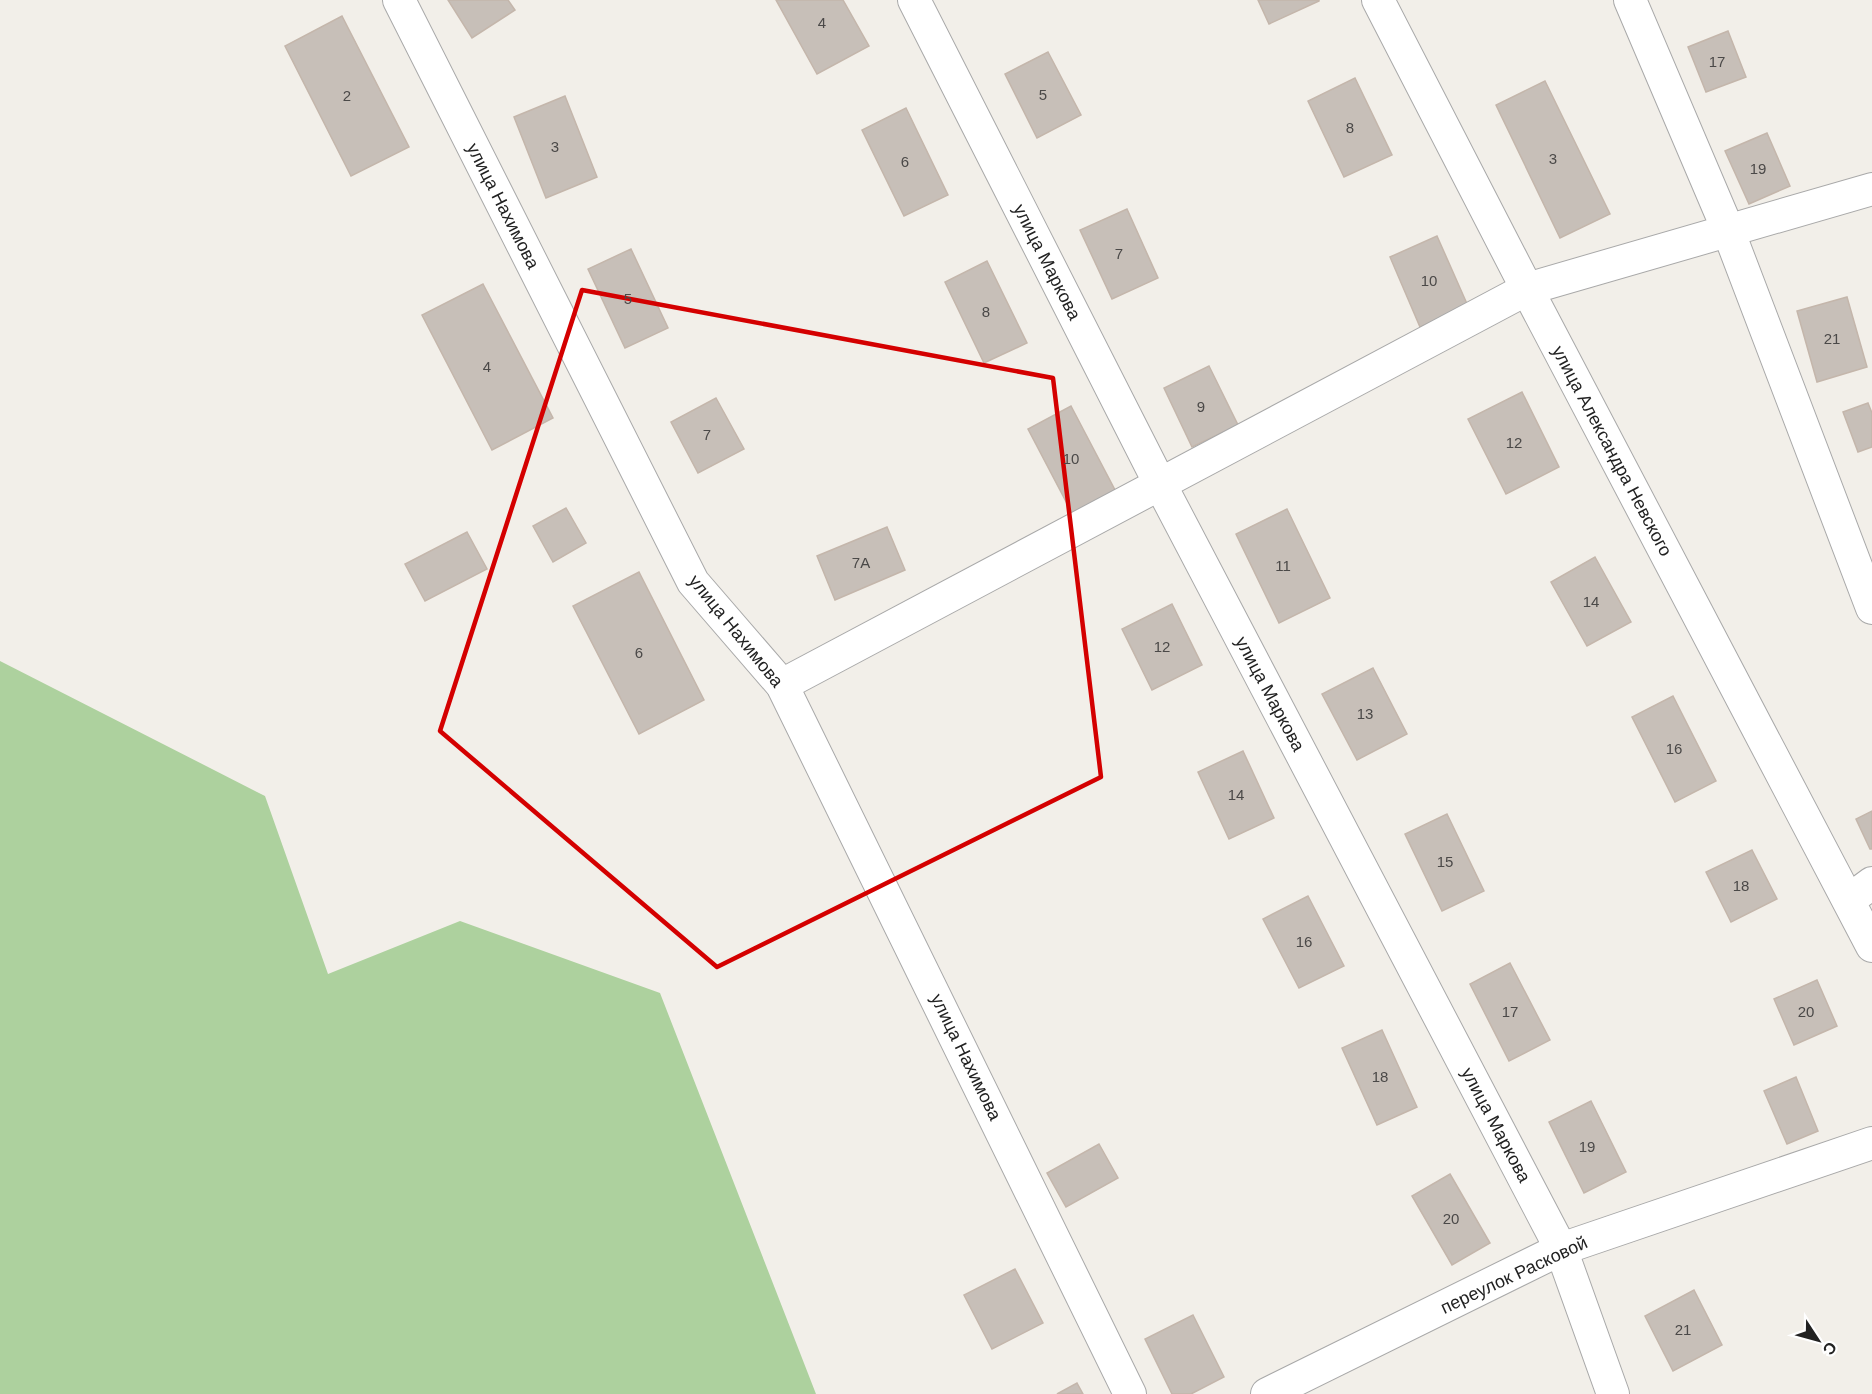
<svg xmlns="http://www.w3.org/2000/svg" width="1872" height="1394" font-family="Helvetica,sans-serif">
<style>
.forest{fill:#add19e}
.building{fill:#c7bfb8;stroke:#c4b6ab;stroke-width:1.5}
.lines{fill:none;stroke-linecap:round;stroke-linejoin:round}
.street-casing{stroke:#a9a9a9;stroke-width:34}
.street{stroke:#fff;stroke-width:32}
.marked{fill:none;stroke:#d40000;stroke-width:4.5;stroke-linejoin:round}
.labels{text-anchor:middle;stroke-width:4.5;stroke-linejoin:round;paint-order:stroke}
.number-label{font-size:15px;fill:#4b4948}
.street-label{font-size:18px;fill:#222;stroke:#fff}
</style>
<rect width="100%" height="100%" fill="#f2efe9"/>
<polygon class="forest" points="0,661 265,796 328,974 460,921 660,993 816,1394 0,1394"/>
<g class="building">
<polygon points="448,0 508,0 515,10 472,38"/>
<polygon points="776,0 843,0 869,46 817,74"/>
<polygon points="1258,0 1319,0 1319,1 1269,24"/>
<polygon points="342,16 409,147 351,176 285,46"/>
<polygon points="1728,31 1746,77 1706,92 1688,47"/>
<polygon points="1048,52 1081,115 1037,138 1005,74"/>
<polygon points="1355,78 1392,155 1344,177 1308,101"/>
<polygon points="1545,81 1610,214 1560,238 1496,105"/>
<polygon points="565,96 597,177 546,198 514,117"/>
<polygon points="906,108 948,195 904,216 862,130"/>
<polygon points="1767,133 1790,186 1749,204 1725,151"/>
<polygon points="1127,209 1158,278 1112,299 1080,230"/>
<polygon points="1437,236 1468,306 1420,327 1390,257"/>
<polygon points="631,249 668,328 625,348 588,269"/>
<polygon points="987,261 1027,343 984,363 945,282"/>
<polygon points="483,284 553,418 492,450 422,315"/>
<polygon points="1847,297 1867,367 1817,382 1797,311"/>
<polygon points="1209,366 1238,425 1192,447 1164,388"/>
<polygon points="1522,392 1559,467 1506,494 1468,419"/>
<polygon points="716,398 744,449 698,473 671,422"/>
<polygon points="1868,403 1872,413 1872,447 1858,452 1843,412"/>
<polygon points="1071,406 1115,490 1072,513 1028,429"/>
<polygon points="566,508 586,543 553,562 533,526"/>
<polygon points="1287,509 1330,598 1279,623 1236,534"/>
<polygon points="887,527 905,570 835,600 817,556"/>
<polygon points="467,532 487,569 425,601 405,564"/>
<polygon points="1595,557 1631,622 1587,646 1551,582"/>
<polygon points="639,572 704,700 639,734 573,606"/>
<polygon points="1172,604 1202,665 1152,690 1122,629"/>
<polygon points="1373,668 1407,734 1357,760 1322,694"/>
<polygon points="1673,696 1716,781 1675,802 1632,717"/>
<polygon points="1243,751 1274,818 1229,839 1198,772"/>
<polygon points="1872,811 1872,849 1870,849 1856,819"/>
<polygon points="1447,814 1484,891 1442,911 1405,834"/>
<polygon points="1752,850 1777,899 1731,922 1706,872"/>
<polygon points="1308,896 1344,966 1299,988 1263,919"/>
<polygon points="1510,963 1550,1040 1509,1061 1470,984"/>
<polygon points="1817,980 1837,1026 1794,1045 1774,999"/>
<polygon points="1382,1030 1417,1107 1377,1125 1342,1048"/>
<polygon points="1796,1077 1818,1131 1787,1144 1764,1091"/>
<polygon points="1591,1101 1626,1172 1584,1193 1549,1122"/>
<polygon points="1099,1144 1118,1178 1066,1207 1047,1173"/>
<polygon points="1450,1174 1490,1243 1452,1265 1412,1196"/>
<polygon points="1015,1269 1043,1323 992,1349 964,1295"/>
<polygon points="1694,1290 1722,1345 1673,1371 1645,1316"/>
<polygon points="1193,1315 1224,1377 1191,1394 1172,1394 1145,1339"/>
<polygon points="1077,1383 1083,1394 1057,1394"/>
</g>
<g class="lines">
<defs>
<g id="street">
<polyline points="399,0 693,582 782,685 1130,1394"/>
<polyline points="914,0 1160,484 1561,1249 1613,1394"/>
<polyline points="1378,0 1527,289 1872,946"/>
<polyline points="1630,0 1728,230 1872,608"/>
<polyline points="782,685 1527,289 1872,189"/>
<polyline points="1849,900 1872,883"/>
<polyline points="1267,1394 1561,1249 1872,1143"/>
</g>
</defs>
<use href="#street" class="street-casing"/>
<use href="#street" class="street"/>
</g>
<path class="marked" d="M582,290l471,88 48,399 -384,190 -277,-236z"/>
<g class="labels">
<g class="number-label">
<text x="822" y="28">4</text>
<text x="1717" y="67">17</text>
<text x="1043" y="100">5</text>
<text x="347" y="101">2</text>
<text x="1350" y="133">8</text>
<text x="555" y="152">3</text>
<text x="1553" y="164">3</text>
<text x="905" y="167">6</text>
<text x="1758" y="174">19</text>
<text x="1119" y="259">7</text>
<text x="1429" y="286">10</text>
<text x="628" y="304">5</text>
<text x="986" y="317">8</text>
<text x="1832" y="344">21</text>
<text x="487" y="372">4</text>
<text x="1201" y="412">9</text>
<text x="707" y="440">7</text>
<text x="1514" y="448">12</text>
<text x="1071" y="464">10</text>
<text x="861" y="568">7А</text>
<text x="1283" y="571">11</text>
<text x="1591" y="607">14</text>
<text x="1162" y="652">12</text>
<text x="639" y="658">6</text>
<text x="1365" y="719">13</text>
<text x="1674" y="754">16</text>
<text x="1236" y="800">14</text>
<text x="1445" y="867">15</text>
<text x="1741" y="891">18</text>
<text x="1304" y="947">16</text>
<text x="1510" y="1017">17</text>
<text x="1806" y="1017">20</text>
<text x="1380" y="1082">18</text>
<text x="1587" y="1152">19</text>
<text x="1451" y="1224">20</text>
<text x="1683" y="1335">21</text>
</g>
<g class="street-label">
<text transform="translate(503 206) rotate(63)" y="6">улица Нахимова</text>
<text transform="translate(1047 262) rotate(63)" y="6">улица Маркова</text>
<text transform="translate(1612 451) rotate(62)" y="6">улица Александра Невского</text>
<text transform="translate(736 631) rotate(51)" y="6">улица Нахимова</text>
<text transform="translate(1270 694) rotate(62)" y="6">улица Маркова</text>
<text transform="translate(966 1057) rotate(64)" y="6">улица Нахимова</text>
<text transform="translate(1496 1125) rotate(62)" y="6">улица Маркова</text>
<text transform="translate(1514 1275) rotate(-25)" y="6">переулок Расковой</text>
</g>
</g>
<g transform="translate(1818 1340) rotate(126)" stroke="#ffffff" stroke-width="4.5" paint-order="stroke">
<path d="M0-4.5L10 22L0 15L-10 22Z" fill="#222222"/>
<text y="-9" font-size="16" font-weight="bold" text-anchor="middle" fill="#222222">С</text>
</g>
</svg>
